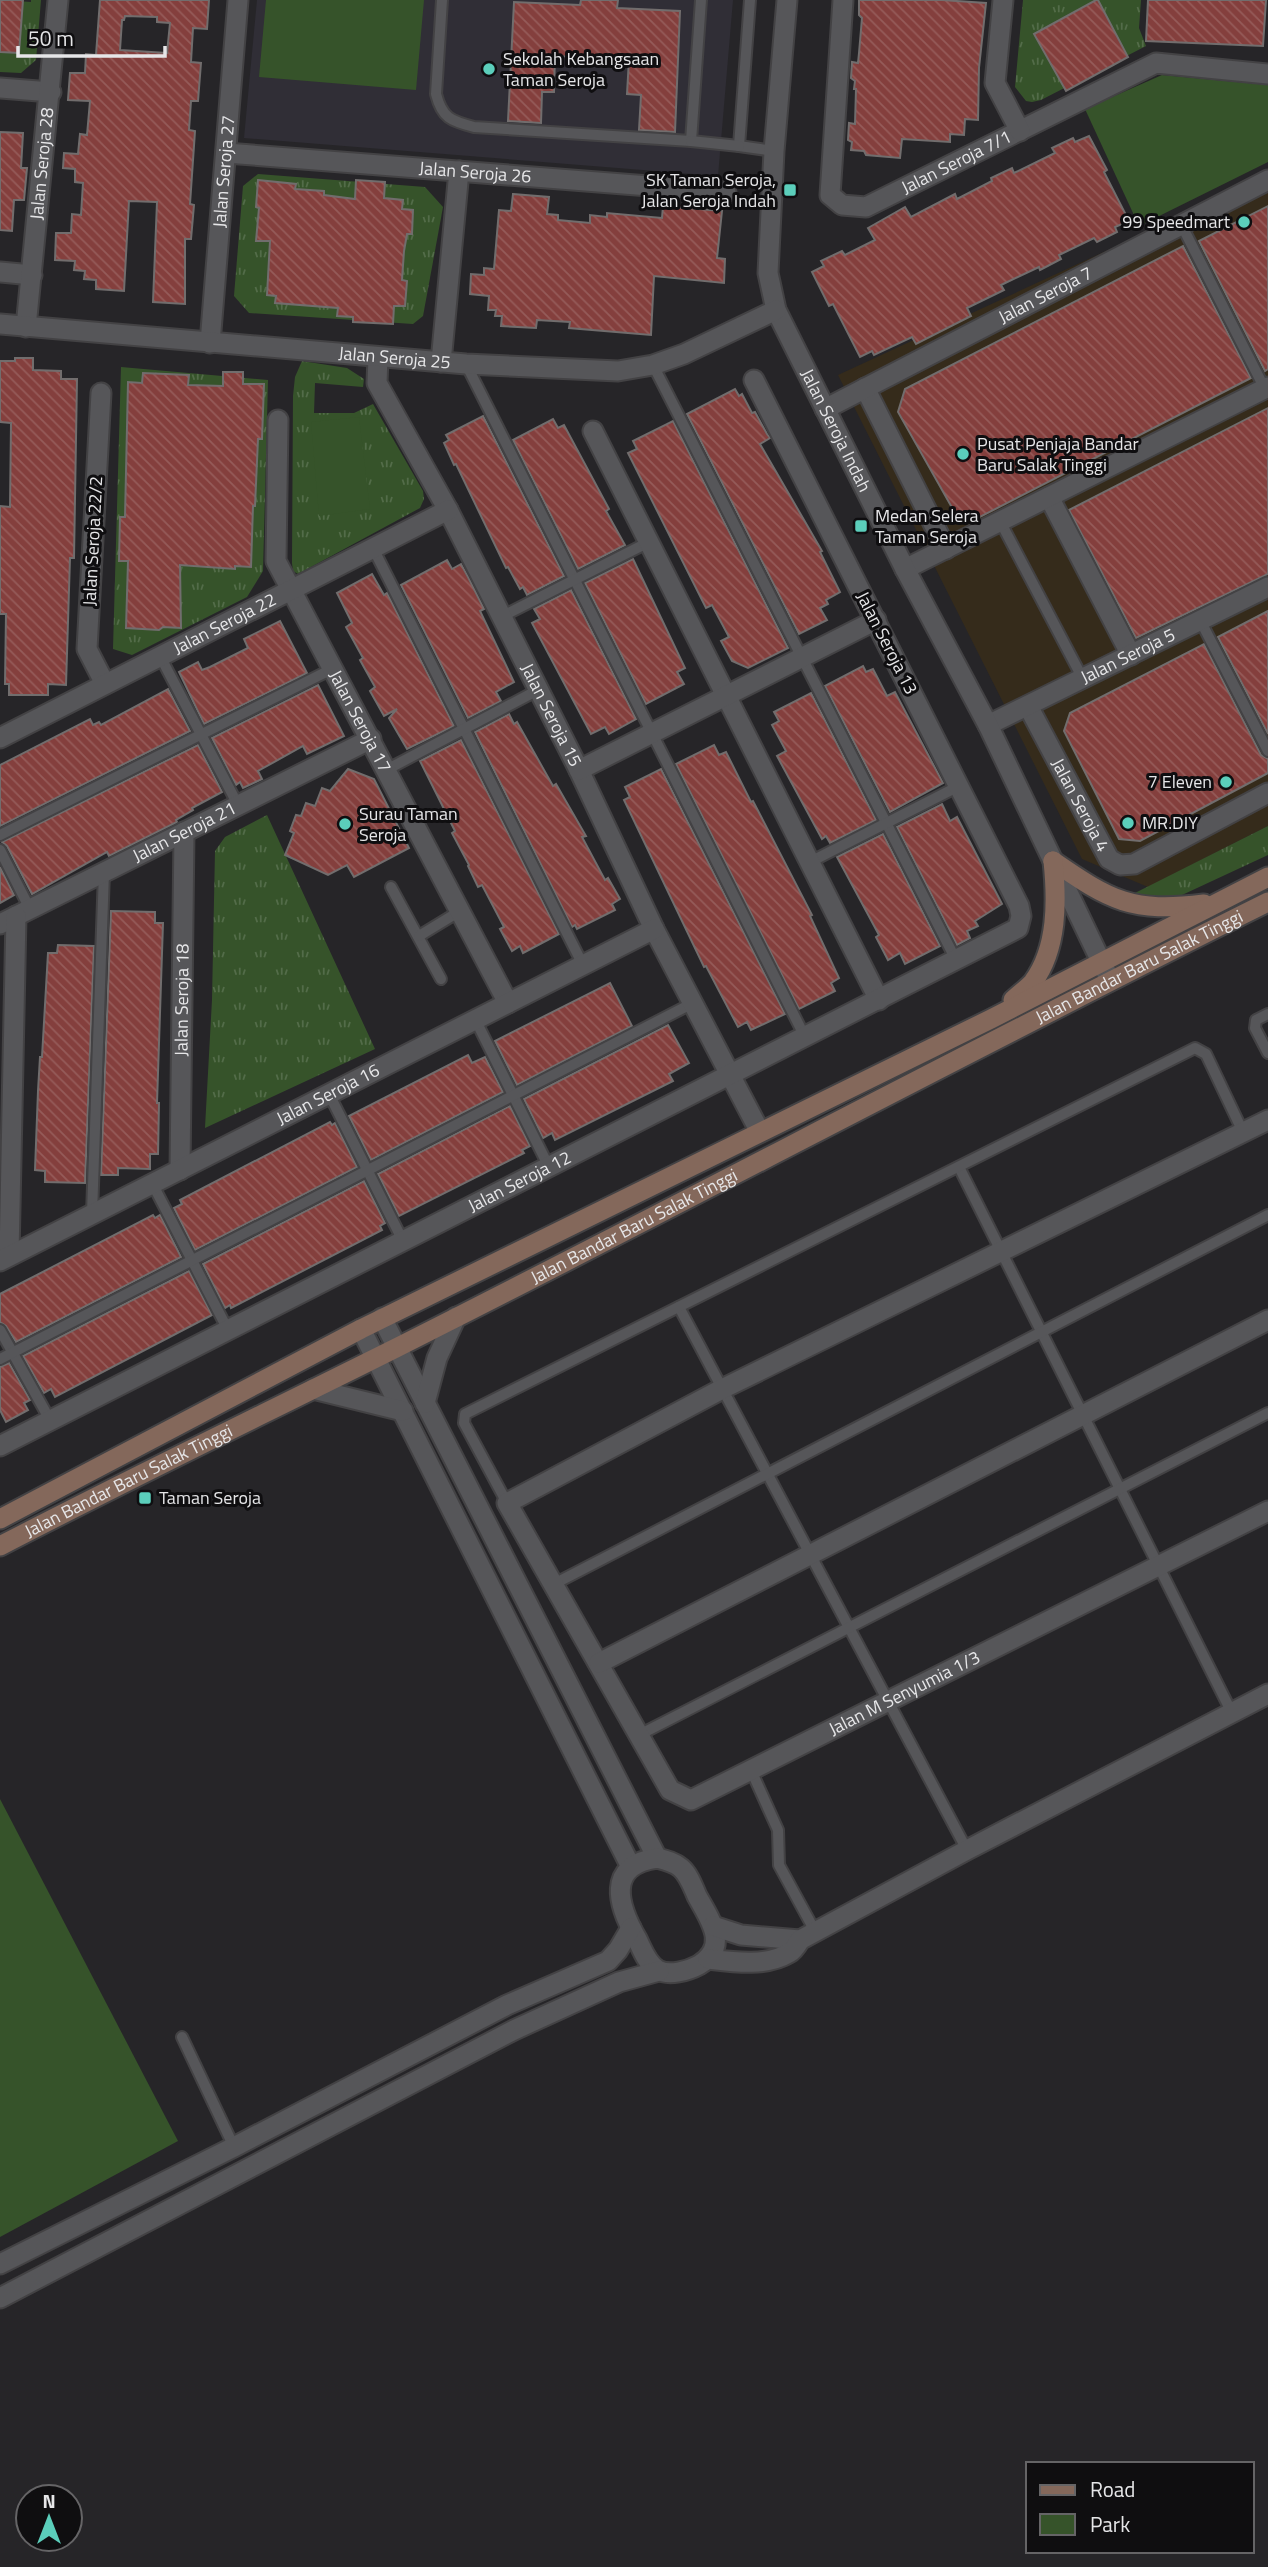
<svg xmlns="http://www.w3.org/2000/svg" width="1268" height="2567" font-family="'Titillium Web',sans-serif">
<style>
.commercial{fill:#352b1b}
.built{fill:#302e36}
.grass{fill:url(#grass-tufts)}
.park{fill:#36532a}
.building{fill:url(#building-back-hatch);stroke:#716d6d;stroke-width:2;fill-rule:evenodd}
.lines{fill:none;stroke-linecap:round;stroke-linejoin:round}
.service-casing{stroke:#434244;stroke-width:14}
.minor-casing{stroke:#434244;stroke-width:23}
.tertiary-casing{stroke:#434244;stroke-width:23}
.secondary-casing{stroke:#434244;stroke-width:23}
.service{stroke:#565659;stroke-width:10}
.minor{stroke:#565659;stroke-width:19}
.tertiary{stroke:#565659;stroke-width:19}
.secondary{stroke:#84685b;stroke-width:19}
.poi-dot{fill:#5bcebb;stroke:#0f0e10;stroke-width:2.5}
.labels{text-anchor:middle;stroke-width:6;stroke-linejoin:round;paint-order:stroke}
.poi-label{font-size:18px;fill:#e6e6e8;stroke:#0f0e10;text-anchor:start}
.street-label{font-size:18px;fill:#e6e6e8;stroke:#0f0e10}
</style>
<defs>
<pattern id="grass-tufts" width="24" height="20" patternUnits="userSpaceOnUse" patternTransform="scale(1.75)"><rect width="24" height="20" fill="#36532a"/><path d="M3 7l-1-3M5 7V3M7 7l1-3M15 17l-1-3M17 17v-4M19 17l1-3" fill="none" stroke="#536c49"/></pattern>
<pattern id="building-back-hatch" width="6" height="6" patternUnits="userSpaceOnUse" patternTransform="scale(1.75)"><rect width="6" height="6" fill="#843f3d"/><path d="M-1 5l2 2M0 0l6 6M5-1l2 2" fill="none" stroke="#955b59"/></pattern>
</defs>
<rect width="100%" height="100%" fill="#262528"/>
<polygon class="commercial" points="1268,176 1268,826 1148,887 1082,859 838,375"/>
<polygon class="built" points="257,0 733,0 718,176 244,138"/>
<g class="grass">
<polygon points="0,0 31,2 31,0 41,0 36,60 21,73 0,72"/>
<polygon points="1023,0 1141,0 1139,28 1146,46 1041,100 1032,102 1026,101 1015,87"/>
<polygon points="258,174 425,187 443,207 423,316 413,324 249,313 234,296 243,186"/>
<polygon points="302,361 347,368 364,379 363,387 315,383 314,413 354,413 373,404 423,491 424,499 420,508 298,574 293,571 292,563 293,396 295,377"/>
<polygon points="121,367 268,380 263,571 247,597 132,655 113,649"/>
<polygon points="267,815 375,1049 205,1128 212,1000 215,851 225,837"/>
<polygon points="1268,826 1268,855 1182,895 1164,898 1129,896"/>
</g>
<g class="park">
<polygon points="266,0 424,0 416,90 259,77"/>
<polygon points="1162,75 1268,85 1268,162 1139,226 1085,109"/>
<polygon points="359,417 370,509 319,516 311,422"/>
<polygon points="0,1799 178,2141 0,2237"/>
</g>
<g class="building">
<polygon points="0,0 23,0 19,53 0,52"/>
<path d="M100,0h109l-2,29 -14,-1 -2,34 10,1 -3,38h-7l-2,29 6,1 -5,73 4,1 -3,34h-6v65l-32,-2 4,-100 -28,-1 -5,90 -28,-2v-9l-12,-1 1,-8 -11,-1 1,-9 -20,-1 1,-27h15l1,-19 9,1 2,-32 -8,-1v-13l-12,-1 1,-15 14,1 2,-20 7,1 3,-34 -22,-1 2,-27h15l1,-19 10,1zM125,16l32,1v5l13,1 -3,30 -47,-3 2,-30h2z"/>
<polygon points="581,0 618,0 617,8 680,11 675,132 639,130 641,95 627,94 629,59 555,56 554,92 542,92 541,123 508,121 514,2 580,5"/>
<polygon points="859,0 942,0 986,3 979,68 978,120 965,119 964,135 950,134 950,142 902,139 900,158 866,155 864,151 851,150 852,142 848,140 849,123 855,124 856,89 854,89 855,81 851,78 852,62 858,63 859,53 862,18 859,15"/>
<polygon points="1096,0 1098,0 1128,57 1066,91 1034,34"/>
<polygon points="1148,0 1266,0 1263,46 1146,41"/>
<polygon points="0,132 23,133 21,168 27,168 24,200 14,200 12,231 0,230"/>
<polygon points="1089,136 1107,170 1104,172 1129,221 1115,227 1117,232 1097,242 1094,238 1059,255 1061,259 1040,270 1039,267 1001,285 1004,290 967,308 971,316 916,344 912,337 874,355 872,351 860,357 833,304 829,306 812,272 824,266 821,261 842,251 845,255 875,240 868,228 905,207 911,217 955,194 957,199 992,181 991,178 1012,168 1014,173 1055,153 1052,148 1073,138 1075,142"/>
<polygon points="258,180 296,184 295,189 324,191 324,195 355,199 356,180 385,182 384,198 403,200 402,209 413,210 412,234 407,234 404,251 402,280 407,281 405,306 394,306 393,324 353,322 353,317 337,316 338,308 275,303 276,296 267,295 270,241 256,241 259,208 256,207"/>
<polygon points="513,194 549,197 547,214 558,215 558,220 590,223 590,215 607,217 607,213 662,218 663,206 722,211 717,258 725,259 724,283 654,276 651,335 569,328 570,322 537,320 536,328 501,326 502,316 495,316 496,310 488,310 489,296 470,294 471,274 484,275 484,268 494,269 499,210 511,211"/>
<polygon points="1268,206 1268,369 1265,371 1199,241"/>
<polygon points="1183,246 1251,378 970,522 959,520 898,412 905,389"/>
<polygon points="15,358 33,358 33,370 61,371 61,379 77,379 74,558 70,558 66,685 48,684 48,695 9,695 9,684 5,684 6,614 0,614 0,506 10,507 11,423 0,422 0,361 15,361"/>
<polygon points="223,372 243,372 243,384 264,384 262,439 258,439 255,506 253,506 251,567 235,566 235,569 180,565 181,628 163,627 159,630 126,628 128,561 119,561 120,517 125,517 128,382 142,383 143,373 189,375 188,385 223,386"/>
<polygon points="735,389 739,396 742,394 752,413 755,412 767,434 770,438 760,444 822,551 820,552 840,592 826,600 828,604 820,608 827,620 799,634 687,414"/>
<polygon points="1268,408 1268,574 1136,638 1069,510"/>
<polygon points="483,416 564,576 527,595 523,587 520,589 508,567 506,568 456,464 454,465 444,443 449,440 446,435"/>
<polygon points="553,419 558,428 564,425 609,509 606,511 625,545 578,569 513,440"/>
<polygon points="673,421 788,648 748,668 732,661 721,641 729,637 712,605 706,608 628,453 637,449 633,441"/>
<polygon points="633,559 685,668 677,672 684,684 646,704 585,583"/>
<polygon points="447,560 452,569 461,564 468,577 484,609 480,611 514,682 496,692 501,701 468,718 401,585"/>
<polygon points="372,574 384,595 387,593 454,726 407,749 389,718 397,709 384,716 370,691 375,687 360,660 363,658 346,627 352,623 337,593"/>
<polygon points="571,590 636,719 609,734 605,727 591,734 532,623 540,619 534,609"/>
<polygon points="1268,611 1268,734 1218,637"/>
<polygon points="280,621 307,673 204,724 179,672 198,662 202,670 210,667 248,648 244,639"/>
<polygon points="1204,644 1261,755 1268,759 1268,773 1140,841 1119,839 1064,731 1070,713"/>
<polygon points="863,666 866,672 873,669 887,696 895,692 943,783 890,812 825,686"/>
<polygon points="318,685 344,736 307,754 303,746 258,771 262,779 243,788 240,782 236,785 212,738"/>
<polygon points="168,689 190,731 0,826 0,765 90,719 93,725 99,722 101,725"/>
<polygon points="811,693 876,820 830,843 826,836 822,839 777,756 786,751 772,725 779,721 774,712"/>
<polygon points="509,714 514,724 517,722 553,786 556,784 586,836 582,837 605,880 608,878 620,899 612,904 615,910 577,929 575,925 572,927 475,732"/>
<polygon points="461,740 559,934 523,953 520,946 512,951 500,929 504,927 482,885 478,887 468,866 469,865 452,833 455,831 420,761"/>
<polygon points="198,745 222,792 192,808 193,810 176,820 177,822 109,856 107,852 32,894 7,846 2,842"/>
<polygon points="714,745 719,755 726,752 751,802 753,801 812,915 810,916 839,978 831,983 835,991 799,1009 676,764"/>
<polygon points="348,769 374,779 409,848 354,877 347,865 328,875 285,855 294,833 290,831 296,815 301,816 306,803 315,806 322,788 330,791"/>
<polygon points="661,769 785,1014 751,1030 747,1022 738,1027 706,966 704,967 624,800 630,797 625,787"/>
<polygon points="942,804 950,821 957,817 1002,904 975,921 978,926 967,931 970,938 957,945 897,827"/>
<polygon points="883,834 940,946 905,964 900,953 888,960 876,937 879,935 837,857"/>
<polygon points="0,867 14,895 0,903"/>
<polygon points="111,911 155,912 155,923 163,923 157,1103 159,1103 158,1154 150,1154 150,1169 118,1168 118,1175 101,1175"/>
<polygon points="58,945 94,946 85,1183 45,1182 45,1171 35,1170 38,1091 40,1057 42,1057 48,953 57,953"/>
<polygon points="610,983 632,1026 517,1085 495,1041"/>
<polygon points="668,1025 689,1063 669,1074 673,1081 555,1140 552,1133 543,1138 524,1099"/>
<polygon points="468,1055 472,1063 485,1057 503,1092 371,1160 349,1116"/>
<polygon points="510,1106 530,1146 522,1150 524,1153 399,1216 378,1174"/>
<polygon points="330,1122 332,1125 335,1123 357,1167 195,1250 174,1208 182,1204 180,1200"/>
<polygon points="364,1181 385,1223 380,1226 382,1230 231,1308 230,1305 225,1308 203,1264"/>
<polygon points="153,1215 155,1218 160,1215 181,1257 16,1342 6,1326 0,1322 0,1294"/>
<polygon points="189,1271 212,1315 55,1397 51,1389 44,1393 23,1356"/>
<polygon points="9,1363 30,1400 24,1403 28,1410 6,1422 0,1410 0,1367"/>
</g>
<g class="lines">
<defs>
<g id="service">
<path d="M442,0l-6,94c6,24 15,27 38,33l217,14 10,-141"/>
<polyline points="750,0 739,146 774,151"/>
<polyline points="691,141 739,146"/>
<polyline points="1181,224 1267,393"/>
<polyline points="466,364 805,1037"/>
<polyline points="653,365 956,960"/>
<polyline points="1000,521 1083,679"/>
<polyline points="373,548 583,965"/>
<polyline points="501,617 649,542"/>
<polyline points="1200,620 1268,751"/>
<polyline points="160,656 238,805"/>
<polyline points="386,770 538,690"/>
<polyline points="0,835 334,668"/>
<polyline points="0,850 30,909"/>
<polyline points="810,862 959,786"/>
<polyline points="391,887 441,979"/>
<polyline points="419,936 460,911"/>
<polyline points="1268,1014 1256,1020 1255,1028 1268,1053"/>
<polyline points="475,1019 549,1167"/>
<polyline points="329,1094 403,1241"/>
<polyline points="959,1167 1232,1713"/>
<polyline points="152,1183 228,1330"/>
<polyline points="92,1214 104,872"/>
<polyline points="679,1307 967,1850"/>
<polyline points="0,1330 50,1420"/>
<polyline points="0,1359 693,1003"/>
<polyline points="507,1503 464,1423 465,1414 1195,1048 1206,1054 1243,1132"/>
<polyline points="554,1584 1268,1215"/>
<polyline points="639,1735 1268,1413"/>
<polyline points="751,1770 778,1830 779,1865 816,1933"/>
<polyline points="182,2037 234,2147"/>
</g>
<g id="minor">
<path id="s1" d="M843,0l-13,195 12,10 24,2 290,-144 112,11"/>
<polyline points="1003,0 995,83 1020,131"/>
<polyline points="0,88 51,92"/>
<path id="s2" d="M226,153l500,39"/>
<polyline points="0,272 32,275"/>
<path id="s3" d="M26,327l32,-327"/>
<path id="s4" d="M210,343l28,-343"/>
<path id="s5" d="M378,357l-1,26 71,127 131,260 75,159 106,203"/>
<polyline points="441,362 459,171"/>
<polyline points="865,388 946,549"/>
<polyline points="101,393 87,649 105,684"/>
<path id="s6" d="M825,409l443,-229"/>
<path id="s7" d="M278,420l-2,141 232,442"/>
<polyline points="593,431 879,1000"/>
<polyline points="1049,497 1131,655"/>
<polyline points="905,569 1268,387"/>
<path id="s8" d="M1028,706l81,153 11,6 14,-1 134,-71"/>
<path id="s9" d="M988,725l280,-138"/>
<path id="s10" d="M0,738l448,-228"/>
<polyline points="579,770 876,620"/>
<path id="s11" d="M0,924l371,-185"/>
<path id="s12" d="M1268,1120l-546,269 -215,114 163,287 21,10 577,-289"/>
<path id="s13" d="M180,1170l4,-338"/>
<polyline points="9,1256 16,916"/>
<path id="s14" d="M0,1261l654,-332"/>
<polyline points="382,1318 657,1858"/>
<polyline points="361,1329 631,1867"/>
<polyline points="313,1389 403,1411"/>
<polyline points="425,1403 437,1358 456,1317"/>
<path id="s15" d="M0,1446l1018,-518 3,-12 -2,-10 -265,-526"/>
<polyline points="599,1663 1268,1320"/>
<path d="M657,1858c8,2 17,4 24,10 8,7 12,19 16,28 13,24 33,50 2,69 -11,6 -30,11 -41,5 -11,-6 -16,-21 -21,-31 -19,-33 -32,-74 20,-81z"/>
<polyline points="713,1926 741,1935 800,1940"/>
<path d="M708,1959c25,3 58,8 81,-6 4,-2 8,-8 11,-13l167,-90 301,-156"/>
<polyline points="0,2264 234,2147 507,2005 608,1961 618,1950 631,1928"/>
<polyline points="0,2298 514,2030 619,1982 659,1971"/>
</g>
<g id="tertiary">
<path id="s16" d="M787,0l-13,151 -6,122 8,37 129,259 83,156 120,251"/>
<path id="s17" d="M0,324l466,40 152,7 35,-6 31,-11 92,-44"/>
</g>
<g id="secondary">
<path d="M1053,861c58,40 79,52 151,43"/>
<path d="M1013,1000c6,-6 15,-12 20,-18 25,-34 24,-82 20,-121"/>
<polyline points="0,1519 361,1329 991,1019 1268,877"/>
<path id="s18" d="M0,1546c131,-68 264,-132 396,-198 292,-147 580,-301 872,-446"/>
</g>
</defs>
<use href="#service" class="service-casing"/>
<use href="#minor" class="minor-casing"/>
<use href="#tertiary" class="tertiary-casing"/>
<use href="#secondary" class="secondary-casing"/>
<use href="#service" class="service"/>
<use href="#minor" class="minor"/>
<use href="#tertiary" class="tertiary"/>
<use href="#secondary" class="secondary"/>
</g>
<g class="poi-dot">
<circle cx="489" cy="69" r="7"/>
<rect x="783" y="183" width="14" height="14" rx="3.5"/>
<circle cx="1244" cy="222" r="7"/>
<circle cx="963" cy="454" r="7"/>
<rect x="854" y="519" width="14" height="14" rx="3.5"/>
<circle cx="1226" cy="782" r="7"/>
<circle cx="1128" cy="823" r="7"/>
<circle cx="345" cy="824" r="7"/>
<rect x="138" y="1491" width="14" height="14" rx="3.5"/>
</g>
<g class="labels">
<g class="poi-label">
<text x="503" y="65">Sekolah Kebangsaan<tspan x="503" dy="21">Taman Seroja</tspan></text>
<text x="776" y="186" text-anchor="end">SK Taman Seroja,<tspan x="776" dy="21">Jalan Seroja Indah</tspan></text>
<text x="1230" y="228" text-anchor="end">99 Speedmart</text>
<text x="977" y="450">Pusat Penjaja Bandar<tspan x="977" dy="21">Baru Salak Tinggi</tspan></text>
<text x="875" y="522">Medan Selera<tspan x="875" dy="21">Taman Seroja</tspan></text>
<text x="1212" y="788" text-anchor="end">7 Eleven</text>
<text x="359" y="820">Surau Taman<tspan x="359" dy="21">Seroja</tspan></text>
<text x="1142" y="829">MR.DIY</text>
<text x="159" y="1504">Taman Seroja</text>
</g>
<g class="street-label">
<text dy="6" stroke="none"><textPath href="#s1" startOffset="336">Jalan Seroja 7/1</textPath></text>
<text dy="6" stroke="none"><textPath href="#s3" startOffset="164">Jalan Seroja 28</textPath></text>
<text dy="6" stroke="none"><textPath href="#s4" startOffset="172">Jalan Seroja 27</textPath></text>
<text dy="6" stroke="none"><textPath href="#s2" startOffset="250">Jalan Seroja 26</textPath></text>
<text dy="6" stroke="none"><textPath href="#s6" startOffset="248">Jalan Seroja 7</textPath></text>
<text dy="6" stroke="none"><textPath href="#s17" startOffset="396">Jalan Seroja 25</textPath></text>
<text dy="6" stroke="none"><textPath href="#s16" startOffset="446">Jalan Seroja Indah</textPath></text>
<text transform="translate(93 541) rotate(-87)" y="6">Jalan Seroja 22/2</text>
<text dy="6" stroke="none"><textPath href="#s10" startOffset="252">Jalan Seroja 22</textPath></text>
<text transform="translate(887 643) rotate(63)" y="6">Jalan Seroja 13</text>
<text dy="6" stroke="none"><textPath href="#s9" startOffset="156">Jalan Seroja 5</textPath></text>
<text dy="6" stroke="none"><textPath href="#s5" startOffset="401">Jalan Seroja 15</textPath></text>
<text dy="6" stroke="none"><textPath href="#s7" startOffset="322">Jalan Seroja 17</textPath></text>
<text dy="6" stroke="none"><textPath href="#s8" startOffset="112">Jalan Seroja 4</textPath></text>
<text dy="6" stroke="none"><textPath href="#s11" startOffset="206">Jalan Seroja 21</textPath></text>
<text dy="6" stroke="none"><textPath href="#s18" startOffset="1278">Jalan Bandar Baru Salak Tinggi</textPath></text>
<text dy="6" stroke="none"><textPath href="#s13" startOffset="170">Jalan Seroja 18</textPath></text>
<text dy="6" stroke="none"><textPath href="#s14" startOffset="368">Jalan Seroja 16</textPath></text>
<text dy="6" stroke="none"><textPath href="#s15" startOffset="583">Jalan Seroja 12</textPath></text>
<text dy="6" stroke="none"><textPath href="#s18" startOffset="710">Jalan Bandar Baru Salak Tinggi</textPath></text>
<text dy="6" stroke="none"><textPath href="#s18" startOffset="144">Jalan Bandar Baru Salak Tinggi</textPath></text>
<text dy="6" stroke="none"><textPath href="#s12" startOffset="1444">Jalan M Senyumia 1/3</textPath></text>
</g>
</g>
<rect x="1026" y="2462" width="228" height="91" fill="#0f0e10" stroke="#656466" stroke-width="2"/>
<rect x="1040" y="2485" width="35" height="10" fill="#84685b" stroke="#656466" stroke-width="2"/>
<text x="1090" y="2497" font-size="21" fill="#e6e6e8">Road</text>
<rect x="1040" y="2514" width="35" height="21" fill="#36532a" stroke="#656466" stroke-width="2"/>
<text x="1090" y="2532" font-size="21" fill="#e6e6e8">Park</text>
<g transform="translate(49 2518)"><circle r="33" fill="#0f0e10" stroke="#656466" stroke-width="2"/>
<path d="M0-5L12 26L0 18L-12 26Z" fill="#5bcebb"/>
<text y="-10" font-size="19" font-weight="bold" text-anchor="middle" fill="#e6e6e8">N</text>
</g>
<path d="M18 46v10h147v-10" fill="none" stroke="#e6e6e8" stroke-width="3.5"/>
<text x="28" y="46" font-size="21" fill="#e6e6e8" stroke="#0f0e10" stroke-width="5" paint-order="stroke">50 m</text>
</svg>
